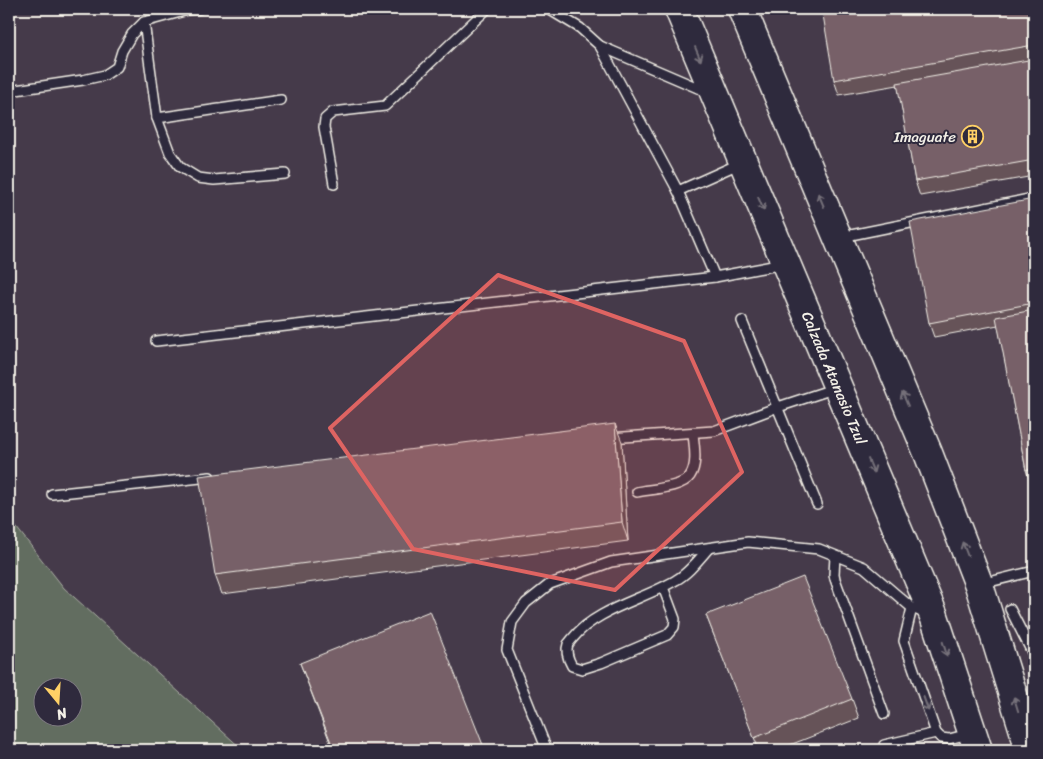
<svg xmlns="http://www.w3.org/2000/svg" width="1043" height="759" font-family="Sriracha,sans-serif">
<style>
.green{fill:#626d61;stroke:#abafa4;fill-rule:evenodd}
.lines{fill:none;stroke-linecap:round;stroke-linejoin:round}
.lane-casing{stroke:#f4f1e8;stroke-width:12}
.primary-casing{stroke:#f4f1e8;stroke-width:31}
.lane{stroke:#2f2a3d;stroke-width:9}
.primary{stroke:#2f2a3d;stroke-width:28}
.wall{fill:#665359;stroke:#f4f1e8}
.shaded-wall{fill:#534348;stroke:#f4f1e8}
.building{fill:#776067;stroke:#f4f1e8}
.oneway{stroke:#747079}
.marked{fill:#df6462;fill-opacity:0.2;stroke:#df6462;stroke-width:4;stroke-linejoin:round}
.labels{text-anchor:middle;stroke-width:4;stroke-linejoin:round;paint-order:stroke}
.poi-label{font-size:15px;fill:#f4f1e8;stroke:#2f2a3d;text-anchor:end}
.street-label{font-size:15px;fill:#f4f1e8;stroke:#2f2a3d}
</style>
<rect width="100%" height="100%" fill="#453a4a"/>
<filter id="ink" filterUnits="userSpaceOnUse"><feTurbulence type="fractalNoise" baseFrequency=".02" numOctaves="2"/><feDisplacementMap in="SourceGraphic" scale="10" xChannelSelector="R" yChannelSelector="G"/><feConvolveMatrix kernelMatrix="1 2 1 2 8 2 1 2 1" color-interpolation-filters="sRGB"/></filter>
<g filter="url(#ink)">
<path class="green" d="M9,518l55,70 179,162h-234zM42,686h30v30h-30z"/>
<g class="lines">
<defs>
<g id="lane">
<polyline points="546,9 550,10 580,28 600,46 678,191 715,277"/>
<polyline points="144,22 157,118 170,153 180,167 198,178 214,180 285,174"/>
<polyline points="600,46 698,88 709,90"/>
<polyline points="9,91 83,80 105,75 117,67 122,51 132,34 144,22 188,10 199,9"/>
<polyline points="157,118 281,100"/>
<polyline points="334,184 324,127 325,119 333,112 385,106 487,9"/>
<polyline points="678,191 741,163"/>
<polyline points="841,237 1034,198"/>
<polyline points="742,321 817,504"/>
<polyline points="156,341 715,277 783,264"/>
<polyline points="609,438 714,431 778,407 836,388"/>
<path d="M637,492c14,-3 45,-4 53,-16 8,-12 4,-30 3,-43"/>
<polyline points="52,494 210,477"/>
<polyline points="835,556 834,574 835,579 884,714"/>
<polyline points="981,584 1034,571"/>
<path d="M663,587l12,32 -1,8 -7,8 -66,28 -19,6 -10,-3c-4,-7 -7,-14 -4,-22 1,-1 4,-5 5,-6 23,-29 72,-39 103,-58 13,-7 23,-21 33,-32"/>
<polyline points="912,608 904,641 936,733 941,738 949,739 969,734"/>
<polyline points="1010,609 1034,656"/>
<polyline points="884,745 936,733"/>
<polyline points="547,750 507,650 512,622 526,603 550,584 611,562 748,542 819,549 864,567 912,608 927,614"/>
</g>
<g id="primary">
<polyline points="679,9 934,616 978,750"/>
<polyline points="742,9 928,453 979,585 1030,750"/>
</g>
</defs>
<use href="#lane" class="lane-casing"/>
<use href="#primary" class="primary-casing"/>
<use href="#lane" class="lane"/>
<use href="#primary" class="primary"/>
</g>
<g class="wall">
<polygon points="1034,9 1034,176 920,196 915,181 898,85 839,95 834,80"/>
<polygon points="1034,199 1034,484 1031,484 1026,470 998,325 934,337 929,323"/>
<polygon points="622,442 628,541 222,594 215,575"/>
<polygon points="706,615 852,699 859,718 777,750 759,750"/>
<polygon points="300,663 485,750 333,750"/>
</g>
<polygon class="shaded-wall" points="615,424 622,442 628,541 622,522"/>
<g class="building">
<polygon points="822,9 1034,9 1034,45 834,80"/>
<polygon points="1034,59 1034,160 915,181 897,83"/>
<polygon points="1034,199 1034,303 929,323 910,222"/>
<polygon points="1034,310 1034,468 1026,470 996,317"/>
<polygon points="615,424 622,522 215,575 199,476"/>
<polygon points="803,577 852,699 754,738 706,615"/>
<polygon points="430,611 485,750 334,750 300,663"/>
</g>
<defs><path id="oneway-shaft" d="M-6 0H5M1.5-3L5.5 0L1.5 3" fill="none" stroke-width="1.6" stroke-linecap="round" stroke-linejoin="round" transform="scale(1.25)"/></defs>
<g class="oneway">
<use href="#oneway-shaft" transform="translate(698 54) rotate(67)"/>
<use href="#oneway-shaft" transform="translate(821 200) rotate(-113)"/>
<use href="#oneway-shaft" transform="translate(761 204) rotate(67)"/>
<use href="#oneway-shaft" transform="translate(905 399) rotate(-113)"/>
<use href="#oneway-shaft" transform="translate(871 466) rotate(67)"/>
<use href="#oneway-shaft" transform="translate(965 549) rotate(-111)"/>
<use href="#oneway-shaft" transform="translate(945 649) rotate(72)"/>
<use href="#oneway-shaft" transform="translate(926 704) rotate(70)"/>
<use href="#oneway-shaft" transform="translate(1016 704) rotate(-107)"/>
</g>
</g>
<path class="marked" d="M498,275l186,66 58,131 -127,118 -202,-41 -83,-121z"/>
<defs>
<symbol id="building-ring" viewBox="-11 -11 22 22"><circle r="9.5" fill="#2f2a3d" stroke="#ffd166" stroke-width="1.5"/><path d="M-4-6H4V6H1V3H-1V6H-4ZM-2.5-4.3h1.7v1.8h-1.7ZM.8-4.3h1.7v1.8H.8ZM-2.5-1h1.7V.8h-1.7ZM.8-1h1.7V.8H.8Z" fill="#ffd166"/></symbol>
</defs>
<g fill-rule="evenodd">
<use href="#building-ring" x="960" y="124" width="25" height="25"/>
</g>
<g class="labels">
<g class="poi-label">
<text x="956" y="142">Imaguate</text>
</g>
<g class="street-label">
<text transform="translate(834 378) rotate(67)" y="5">Calzada Atanasio Tzul</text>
</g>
</g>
<rect width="1043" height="759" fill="none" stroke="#2f2a3d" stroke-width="30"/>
<rect x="15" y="15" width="1013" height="729" fill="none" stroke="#f4f1e8" stroke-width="2" filter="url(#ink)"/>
<g transform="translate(58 702) rotate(162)"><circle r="24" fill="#2f2a3d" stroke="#7e7a81"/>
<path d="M0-4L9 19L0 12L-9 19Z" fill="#ffd166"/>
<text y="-8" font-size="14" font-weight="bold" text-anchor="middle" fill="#f4f1e8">N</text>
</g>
</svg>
